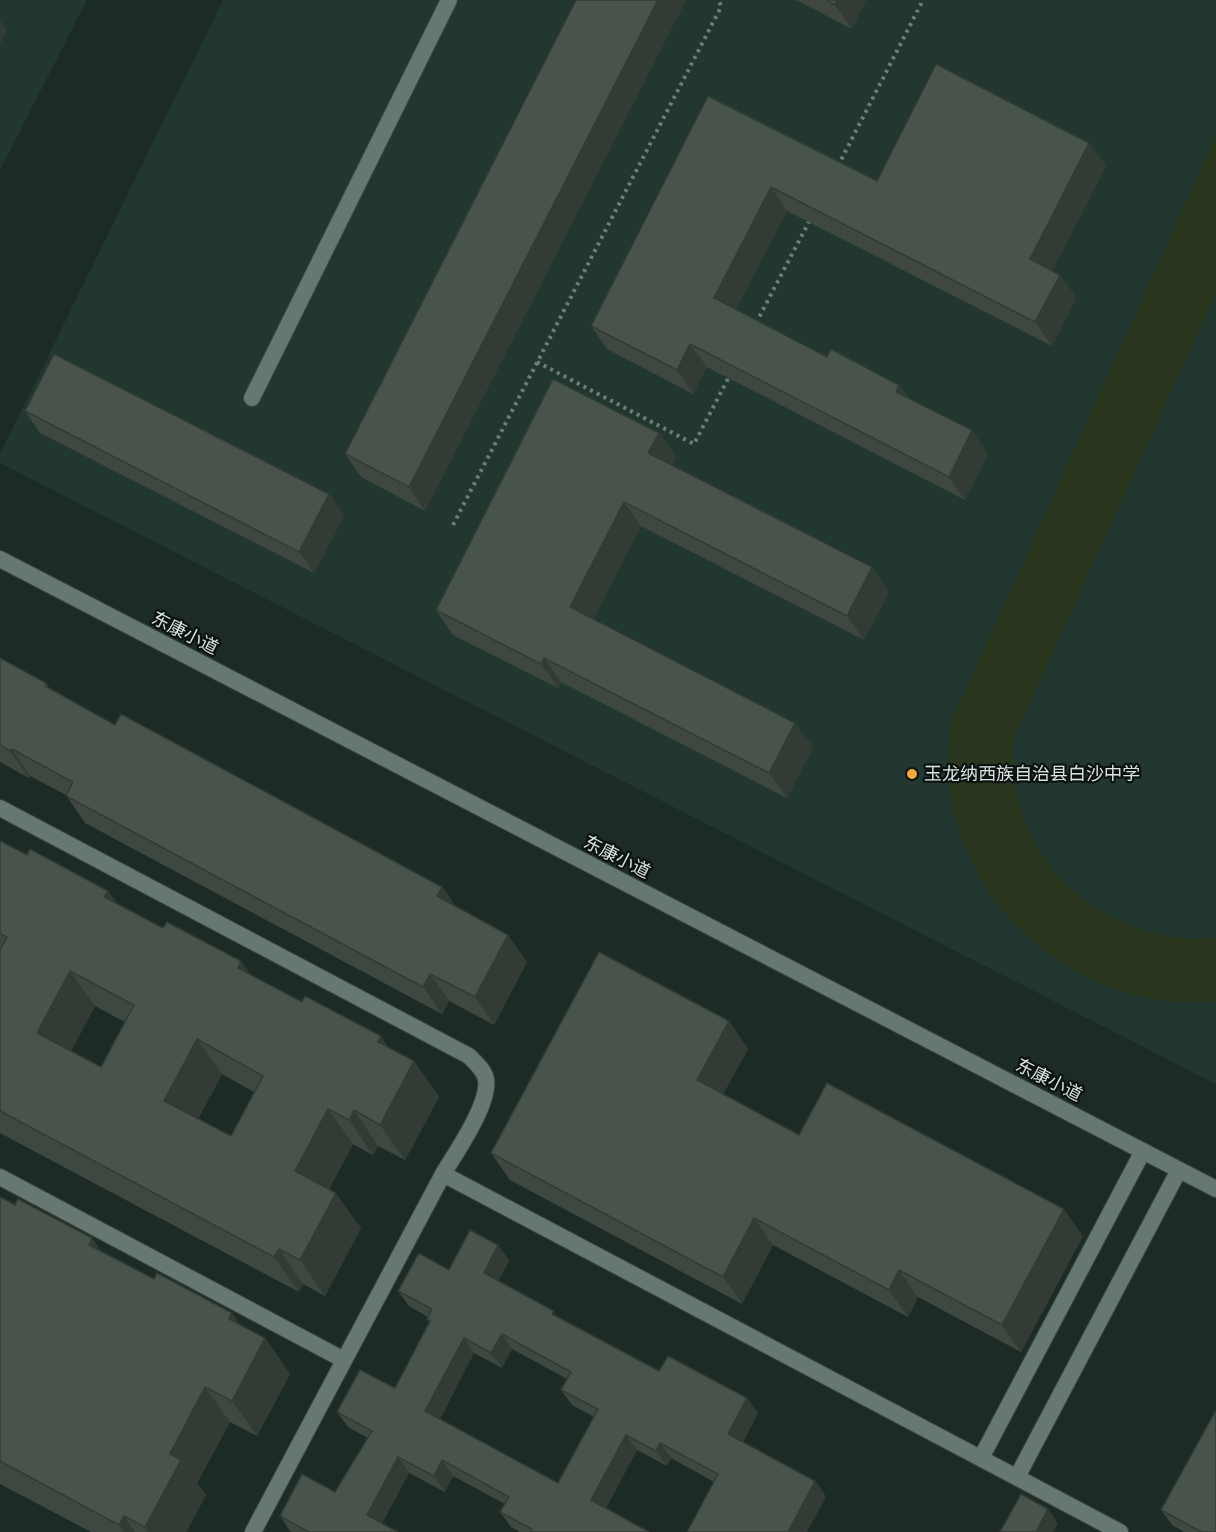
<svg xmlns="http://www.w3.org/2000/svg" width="1216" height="1532" font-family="'Fira Sans','Noto Sans SC',sans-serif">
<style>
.built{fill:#213730}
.green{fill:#2a371e}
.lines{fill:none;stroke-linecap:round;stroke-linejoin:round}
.service-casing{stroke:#3a4541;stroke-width:18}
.tertiary-casing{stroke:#3a4541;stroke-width:18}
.path{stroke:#717d79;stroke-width:4;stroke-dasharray:3 4.5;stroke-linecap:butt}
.service{stroke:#677771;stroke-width:16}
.tertiary{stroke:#677771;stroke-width:16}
.wall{fill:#3e4840;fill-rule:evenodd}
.shaded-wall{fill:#323b34}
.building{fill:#48544b;stroke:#323b34;stroke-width:1.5;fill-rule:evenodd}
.poi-dot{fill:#f1a63f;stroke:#0c1210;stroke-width:2}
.labels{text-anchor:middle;stroke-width:4.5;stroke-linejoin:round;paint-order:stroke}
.street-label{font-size:18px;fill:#dae3e0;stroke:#0c1210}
.poi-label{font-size:18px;fill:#dae3e0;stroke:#0c1210;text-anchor:start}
</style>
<rect width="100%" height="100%" fill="#1d2b26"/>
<g class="built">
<polygon points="0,0 87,0 0,170"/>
<polygon points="223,0 1216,0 1216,1084 0,463 0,454"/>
</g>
<path class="green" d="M1216,136v157l-203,447c-5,89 45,163 130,190 23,7 49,11 73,7v65c-24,0 -49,1 -73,-5 -98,-22 -174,-100 -192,-199 -4,-25 -3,-49 -1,-73z"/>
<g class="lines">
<defs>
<g id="service">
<polyline points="252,398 449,0"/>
<path d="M0,808l469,248c7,7 15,14 17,23 4,25 -30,73 -43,95"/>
<polyline points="0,1177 344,1360"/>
<polyline points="981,1458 1143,1151"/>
<polyline points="1017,1477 1179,1170"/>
<polyline points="253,1532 443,1174 1120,1532"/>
</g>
<polyline id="tertiary" points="0,559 1216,1189"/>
</defs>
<use href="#service" class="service-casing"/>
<use href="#tertiary" class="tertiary-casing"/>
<g class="path">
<polyline points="838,166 923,0"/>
<polyline points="756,323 811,218"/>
<polyline points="537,362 694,444 730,375"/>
<polyline points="453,525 721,7 719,0"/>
</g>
<use href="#service" class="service"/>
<use href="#tertiary" class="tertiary"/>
</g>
<g class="wall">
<polygon points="576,0 686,0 425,511 361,477 345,454"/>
<polygon points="796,0 866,0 852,29"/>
<polygon points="708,96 877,181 1089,143 1106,166 1052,271 1060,275 1076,298 1052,346 787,211 736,309 827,357 899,385 909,398 988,454 965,500 707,367 693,394 607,349 591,326"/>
<polygon points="25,411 329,494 344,516 314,573 40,433"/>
<polygon points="659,433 676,457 672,465 872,567 889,592 864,640 641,526 593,619 795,723 813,747 787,798 561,682 558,688 453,635 436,610"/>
<polygon points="0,658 46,683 50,689 115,725 442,887 456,907 527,962 494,1025 449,1001 442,1014 85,823 66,795 30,776 29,778 0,762"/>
<path d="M0,841l27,14 81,36 9,12 46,25 78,33 9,13 164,87 25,36 -34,63 -27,-14 -5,9 -20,-11 -24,45 32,39 -36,68 -22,-12 -4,8 -299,-159zM95,1006l30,16 -24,45 -30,-16zM222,1074l32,18 -23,44 -33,-17z"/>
<polygon points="729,1021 748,1049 723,1094 799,1135 1083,1236 1021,1352 918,1297 908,1317 773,1245 742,1304 510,1180 491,1153"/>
<polygon points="0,1197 15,1205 92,1238 101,1251 154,1279 232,1313 240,1325 265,1338 290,1374 257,1436 230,1422 197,1483 206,1495 186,1532 91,1532 0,1484"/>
<path d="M498,1245l11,16 -11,20 60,36 101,54 88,27 11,15 -15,29 72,39 11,16 -112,-15 -43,-24 -4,8 -30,-16 -31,58 43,24h-129l-9,-5 -11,-15 5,-8 -52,-28 -8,16 -36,-19 -27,50 16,9h-106l-2,-1 -10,-15 55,-24 33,-54 -20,-11 -11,-15 58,-24 35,-65 -3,-4 1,-2 -19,-11 -11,-15 51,-21zM512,1349l55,30 -6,11 11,15 22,12 -36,66 -118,-64 34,-66 28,15z"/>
<polygon points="1161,1510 1216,1532 1184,1532 1172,1525"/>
</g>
<g class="shaded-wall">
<polygon points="658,0 686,0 425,511 409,487"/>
<polygon points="837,0 866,0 852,29 835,5"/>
<polygon points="0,20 7,30 0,45"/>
<polygon points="1089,143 1106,166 1046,282 1030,259"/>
<polygon points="771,187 787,211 730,321 714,298"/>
<polygon points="1060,275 1076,298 1052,346 1035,322"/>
<polygon points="690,344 707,367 693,394 677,370"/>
<polygon points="899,385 916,408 896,392"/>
<polygon points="972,430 988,454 965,500 949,477"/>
<polygon points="659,433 676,457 666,478 648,453"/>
<polygon points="329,494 344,516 314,573 299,552"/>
<polygon points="624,502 641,526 587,632 570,607"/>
<polygon points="872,567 889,592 864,640 847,616"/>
<polygon points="544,658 561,682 558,688 541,664"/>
<polygon points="795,723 813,747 787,798 769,773"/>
<polygon points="12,749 30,776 29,778 10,751"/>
<polygon points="442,887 461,914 437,896"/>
<polygon points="108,891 132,926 104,897"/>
<polygon points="508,935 527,962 494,1025 475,997"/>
<polygon points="241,961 266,997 238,968"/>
<polygon points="70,971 95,1006 62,1068 37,1033"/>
<polygon points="430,974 449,1001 442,1014 423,987"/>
<polygon points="729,1021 748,1049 716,1107 697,1080"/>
<polygon points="381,1036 405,1072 378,1042"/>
<polygon points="197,1039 222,1074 189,1136 164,1101"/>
<polygon points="414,1061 439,1097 405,1160 380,1125"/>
<polygon points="328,1109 353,1144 320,1206 295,1171"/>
<polygon points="354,1110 378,1146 373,1155 349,1120"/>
<polygon points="336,1193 361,1228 325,1296 300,1260"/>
<polygon points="1064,1209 1083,1236 1021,1352 1002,1325"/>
<polygon points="754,1218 773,1245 742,1304 723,1277"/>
<polygon points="92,1238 117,1274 89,1245"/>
<polygon points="498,1245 509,1261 494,1288 484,1273"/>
<polygon points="279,1249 303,1284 299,1292 274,1257"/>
<polygon points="899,1270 918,1297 908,1317 889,1290"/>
<polygon points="232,1313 257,1349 229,1319"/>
<polygon points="502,1334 512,1349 502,1368 491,1353"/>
<polygon points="265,1338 290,1374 257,1436 232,1401"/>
<polygon points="464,1338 474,1353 436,1426 425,1411"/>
<polygon points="205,1387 230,1422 197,1483 206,1495 186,1532 148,1532 145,1527 170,1454"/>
<polygon points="747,1398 758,1413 739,1449 728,1434"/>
<polygon points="626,1435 637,1450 602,1515 591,1500"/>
<polygon points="660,1443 671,1458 667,1466 656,1451"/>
<polygon points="398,1457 409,1473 378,1531 367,1515"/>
<polygon points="442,1460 453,1476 445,1492 434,1476"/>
<polygon points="815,1481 826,1497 807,1532 788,1532"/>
<polygon points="1048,1509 1058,1523 1053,1532 1036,1532"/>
<polygon points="124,1516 135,1532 124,1532 119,1525"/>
</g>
<g class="building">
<polygon points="576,0 658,0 409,487 345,454"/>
<polygon points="826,0 837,0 835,5"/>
<polygon points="936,64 1089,143 1030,259 1060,275 1035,322 771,187 714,298 827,357 831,349 899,385 896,392 972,430 949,477 690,344 677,370 591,326 708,96 877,181"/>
<polygon points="54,354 329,494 299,552 25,411"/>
<polygon points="553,379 659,433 648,453 872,567 847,616 624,502 570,607 795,723 769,773 544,658 541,664 436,610"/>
<polygon points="0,658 46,683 45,686 115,725 121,714 442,887 437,896 508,935 475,997 430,974 423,987 66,796 73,782 12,749 10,751 0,745"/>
<path d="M0,841l27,14 3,-6 78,42 -4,6 59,31 4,-6 74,39 -3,7 64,34 3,-6 76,40 -3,6 36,19 -34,64 -26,-15 -5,10 -21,-11 -33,62 41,22 -36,67 -21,-11 -5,8 -274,-146v-161l7,-13 -7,-3zM70,971l64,34 -33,62 -64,-34zM197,1039l66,37 -32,60 -67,-35z"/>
<polygon points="599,952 729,1021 697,1080 799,1135 827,1083 1064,1209 1002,1325 899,1270 889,1290 754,1218 723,1277 491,1153"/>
<polygon points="0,1197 15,1205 18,1199 92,1238 89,1245 154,1279 157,1273 232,1313 229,1319 265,1338 232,1401 205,1387 170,1454 181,1460 145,1527 124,1516 119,1525 0,1461"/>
<path d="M470,1230l28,15 -14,28 70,38 -2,3 107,57 9,-15 79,42 -19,36 87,47 -27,51h-101l31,-58 -58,-31 -4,8 -30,-16 -35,65 58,32h-119l2,-3 -32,-17 9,-15 -67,-37 -8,16 -36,-19 -31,58 31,17h-89l-29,-16 22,-42 33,18 37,-61 -35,-19 23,-42 35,18 35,-67 -3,-2 5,-10 -34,-18 21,-38 30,17zM502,1334l69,38 -10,18 37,19 -40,74 -133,-72 39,-73 27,15z"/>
<polygon points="1216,1410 1216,1532 1202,1532 1161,1510"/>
<polygon points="1021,1494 1048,1509 1036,1532 1000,1532"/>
</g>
<circle class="poi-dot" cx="912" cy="774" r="6"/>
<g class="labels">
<g class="street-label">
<text transform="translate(185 633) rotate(27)" y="6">东康小道</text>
<text transform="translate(617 857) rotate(27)" y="6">东康小道</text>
<text transform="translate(1049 1080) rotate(27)" y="6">东康小道</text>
</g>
<g class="poi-label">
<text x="924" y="780">玉龙纳西族自治县白沙中学</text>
</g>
</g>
</svg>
